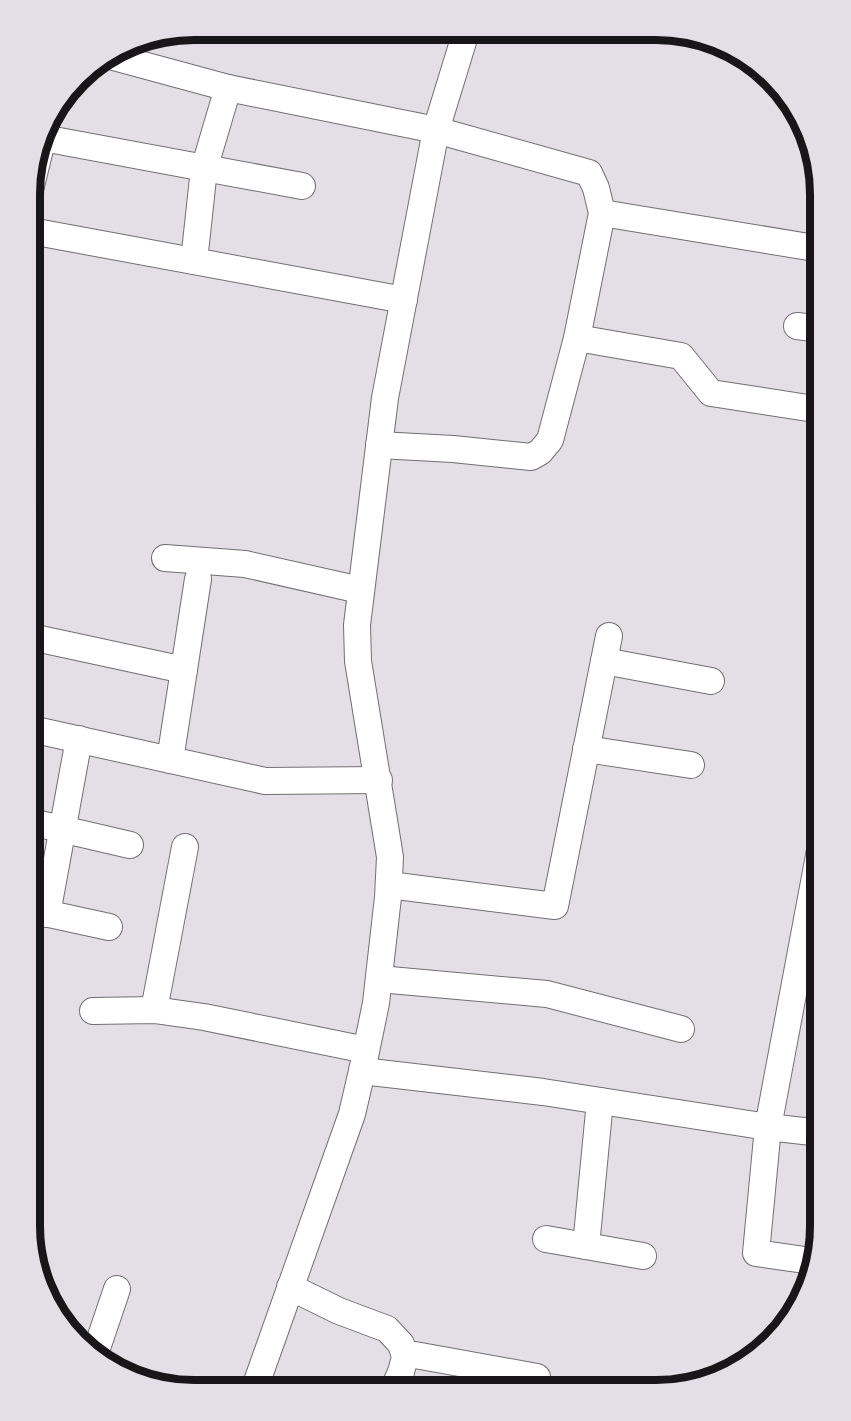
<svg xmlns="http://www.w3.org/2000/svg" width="851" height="1421" font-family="Jost,sans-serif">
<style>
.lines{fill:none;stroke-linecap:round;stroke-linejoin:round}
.street-casing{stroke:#726e74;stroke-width:28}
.street{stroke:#fff;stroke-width:26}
.rim{fill:none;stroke:#181618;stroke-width:8}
</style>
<rect width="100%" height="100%" fill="#e4dfe6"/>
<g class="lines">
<defs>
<g id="street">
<polyline points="110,56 228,88 436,130 589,173 596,188 602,213"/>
<polyline points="43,138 302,186"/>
<polyline points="31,186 47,121"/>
<polyline points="31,231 404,300"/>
<polyline points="194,261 204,169 228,88"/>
<polyline points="797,326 821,329"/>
<polyline points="577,338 681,356 711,393 821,410"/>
<polyline points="379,445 453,449 531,457 540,452 550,440 577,338 602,213 821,249"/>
<polyline points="165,558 245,564 360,590"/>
<polyline points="31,637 184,670"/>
<polyline points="604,661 711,681"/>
<polyline points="31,729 265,781 379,780"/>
<polyline points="586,749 691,765"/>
<polyline points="170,760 198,579"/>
<polyline points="31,822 130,845"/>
<polyline points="389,885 555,906 609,636"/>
<polyline points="31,910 109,927"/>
<polyline points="47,914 79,739"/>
<polyline points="379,979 547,994 681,1029"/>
<polyline points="154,1010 185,847"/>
<polyline points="93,1011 154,1010 204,1017 366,1050"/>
<polyline points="362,1071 543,1092 768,1127 821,845"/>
<polyline points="546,1239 643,1256"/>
<polyline points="586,1246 600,1101"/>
<polyline points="812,1261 756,1253 768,1127 821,1133"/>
<polyline points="290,1287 339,1311 387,1329 401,1344 405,1357 401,1372 393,1390"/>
<polyline points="94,1357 117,1289"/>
<polyline points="405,1357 415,1355 537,1377 537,1391"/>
<polyline points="254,1390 352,1114 362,1071 376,1003 388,897 390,857 358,661 357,625 385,398 436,130 466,32"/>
</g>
</defs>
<use href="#street" class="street-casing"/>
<use href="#street" class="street"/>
</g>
<path d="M0 0H851V1421H0ZM194 40H656A154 154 0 0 1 810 194V1226A154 154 0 0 1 656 1380H194A154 154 0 0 1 40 1226V194A154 154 0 0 1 194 40Z" fill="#e4dfe6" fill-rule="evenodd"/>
<path class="rim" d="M194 40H656A154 154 0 0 1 810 194V1226A154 154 0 0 1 656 1380H194A154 154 0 0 1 40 1226V194A154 154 0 0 1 194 40Z"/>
</svg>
